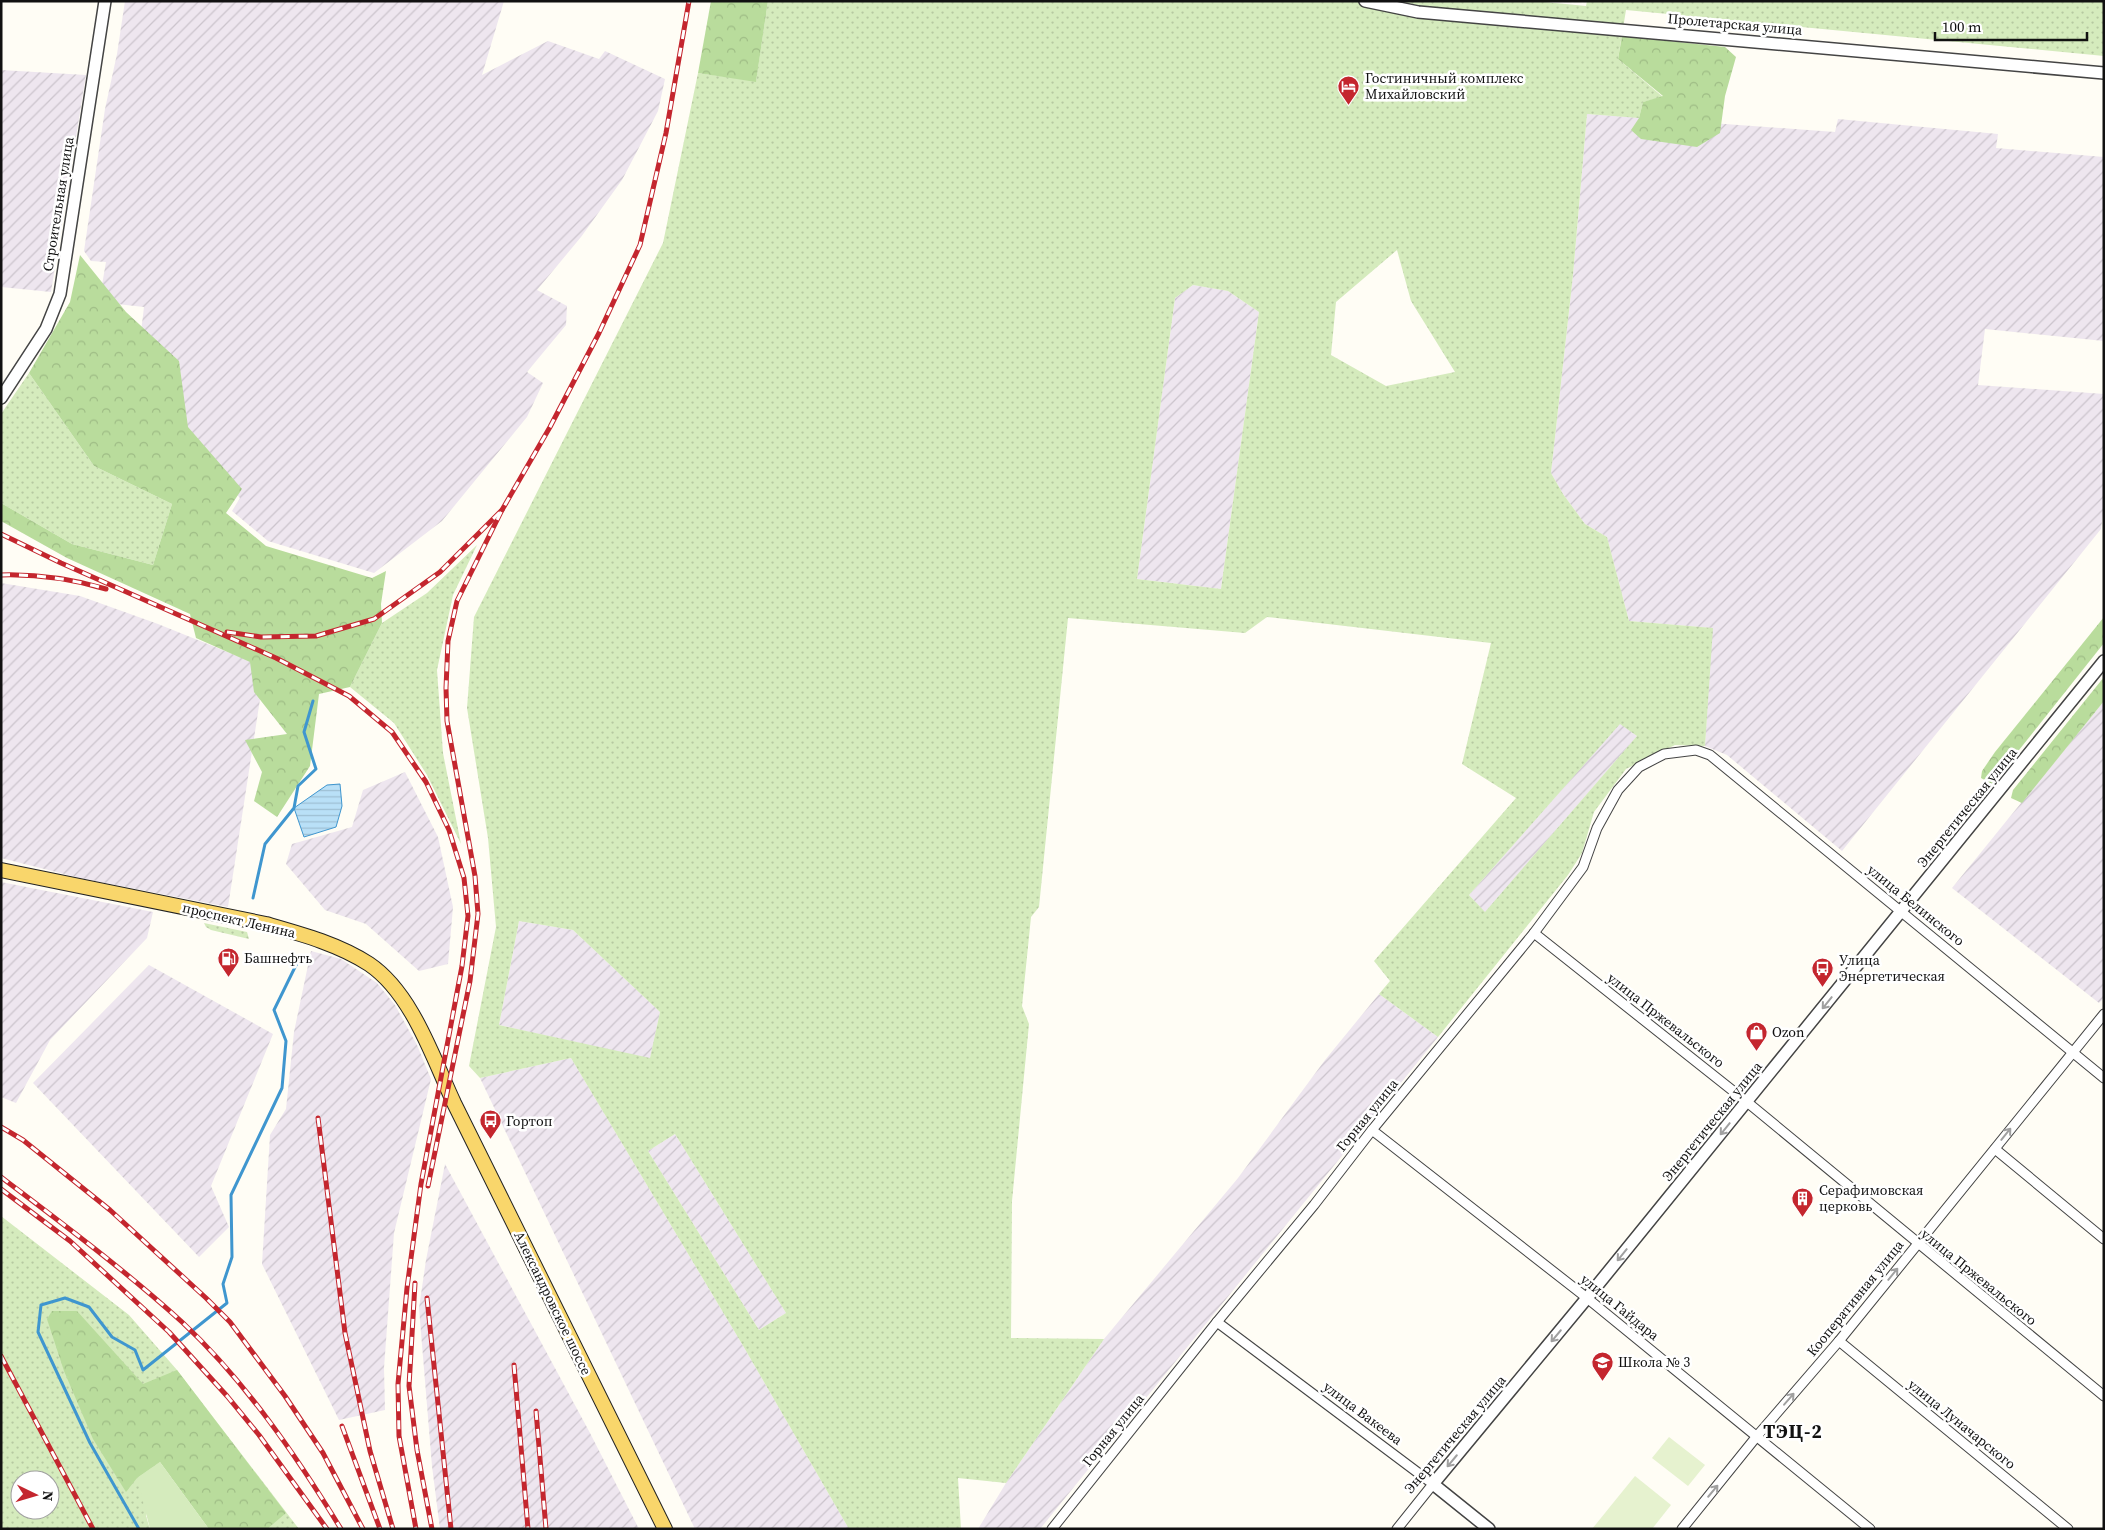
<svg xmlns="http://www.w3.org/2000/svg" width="2105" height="1530" font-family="'Source Serif 4',serif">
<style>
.industrial{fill:url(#industrial-furrows)}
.grass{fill:url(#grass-dots);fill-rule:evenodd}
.forest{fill:url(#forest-crowns)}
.garden{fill:#d5ebbd}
.pitch{fill:#e6f2cf}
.water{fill:url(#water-rules);stroke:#3f96cf}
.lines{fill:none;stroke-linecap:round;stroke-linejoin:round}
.stream{stroke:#3f96cf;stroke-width:3}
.minor-casing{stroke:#444;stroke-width:11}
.tertiary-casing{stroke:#444;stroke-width:14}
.primary-casing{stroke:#222;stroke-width:16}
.minor{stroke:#fff;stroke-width:9}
.tertiary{stroke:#fff;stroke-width:11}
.primary{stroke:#f9d66b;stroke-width:14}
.rail-casing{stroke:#c4262e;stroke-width:5}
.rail{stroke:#fff;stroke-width:3;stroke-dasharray:9;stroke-linecap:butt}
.oneway{stroke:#a0a0a0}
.labels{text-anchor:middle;stroke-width:5;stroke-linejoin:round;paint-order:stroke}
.street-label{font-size:14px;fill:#111;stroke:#fff}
.poi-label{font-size:14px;fill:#111;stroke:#fff;text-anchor:start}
.district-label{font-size:19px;font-weight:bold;letter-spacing:1px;fill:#111;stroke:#fff}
</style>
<defs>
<pattern id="industrial-furrows" width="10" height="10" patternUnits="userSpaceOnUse" patternTransform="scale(1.25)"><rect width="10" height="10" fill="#eee6ef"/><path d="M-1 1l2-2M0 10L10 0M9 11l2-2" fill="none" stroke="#cbc4cc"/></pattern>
<pattern id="grass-dots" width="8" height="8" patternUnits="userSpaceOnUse" patternTransform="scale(1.25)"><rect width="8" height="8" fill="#d5ebbd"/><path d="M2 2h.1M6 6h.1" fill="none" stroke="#b6c8a1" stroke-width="1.8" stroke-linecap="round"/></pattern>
<pattern id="forest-crowns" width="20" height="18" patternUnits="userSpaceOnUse" patternTransform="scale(1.25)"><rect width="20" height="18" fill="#b9dc9c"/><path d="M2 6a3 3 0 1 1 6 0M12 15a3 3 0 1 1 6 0" fill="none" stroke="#9ebc85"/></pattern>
<pattern id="water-rules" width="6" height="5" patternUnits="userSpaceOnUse" patternTransform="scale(1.25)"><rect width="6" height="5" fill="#b9e0f7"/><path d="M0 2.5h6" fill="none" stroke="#9ebfd3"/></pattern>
</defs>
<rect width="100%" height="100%" fill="#fffdf5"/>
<g class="industrial">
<polygon points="125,1 504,1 482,75 548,41 599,59 605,51 665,79 658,111 622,180 581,237 537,290 567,306 566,325 527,372 543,383 527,417 442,521 374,573 268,541 232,511 240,498 184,436 136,373 144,307 99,302 106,262 91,261 84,251 105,109 117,54"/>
<polygon points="1,70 86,75 51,292 1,287"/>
<polygon points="1587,114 1835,132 1838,119 1998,134 1996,148 2104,157 2104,341 1985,329 1978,385 2104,394 2104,506 2101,529 1842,851 1727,755 1705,746 1712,628 1629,621 1607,537 1585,524 1563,494 1551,473 1573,275"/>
<polygon points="1193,285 1228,291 1259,312 1221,589 1137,579 1175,298"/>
<polygon points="1,583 80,596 158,624 265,667 228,907 80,878 1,858"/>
<polygon points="2104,701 2104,998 2099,1003 1952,888"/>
<polygon points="1620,723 1637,736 1485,913 1469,895"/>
<polygon points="405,772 438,837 453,907 448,964 419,971 366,924 325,910 286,864 292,844 352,827 363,790"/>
<polygon points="1,882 153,912 147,938 50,1040 16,1103 1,1097"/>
<polygon points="519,921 573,930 660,1012 650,1059 499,1025"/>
<polygon points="311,951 341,959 377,983 395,1005 417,1045 431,1079 394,1233 384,1368 385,1410 339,1420 262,1264 270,1135 286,1109 294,1032"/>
<polygon points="149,965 273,1034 211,1186 229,1227 199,1257 33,1083"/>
<polygon points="1379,994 1438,1037 1040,1529 978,1529 1006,1483 1104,1339 1238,1178 1325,1060"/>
<polygon points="571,1058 742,1344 849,1529 695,1529 480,1078"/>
<polygon points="675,1134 786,1313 759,1330 648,1151"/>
<polygon points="445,1164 590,1433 639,1529 440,1529 432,1466 419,1308 426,1260"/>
</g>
<g class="grass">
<path d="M768,1h767l51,5 1,-5h517v55l-478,-46 -8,49 45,38 -20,5 -4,16 -52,-4 -14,161 -22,198 12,21 22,30 22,13 22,84 84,7 -8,118 -30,-1 -49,24 -32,43 -12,41 -14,22 -130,162 -59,-43 11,-13 -16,-20 142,-163 -54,-34 29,-121 -224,-26 -22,16 -177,-15 -29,289 -8,10 -9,89 7,18 -17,177 -1,137 93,1 -98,144 -48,-5 3,51h-112l-107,-185 -171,-286 -91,20 -11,-12 27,-139 -8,-89 -21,-130 7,-91 189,-374 35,-170 58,8zM1397,250l14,51 44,71 -69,14 -55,-31 5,-53zM1193,285l35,6 31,21 -38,277 -84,-10 38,-281zM1620,724l17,12 -152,176 -16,-17zM519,921l54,9 87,82 -10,46 -151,-33zM675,1134l111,179 -27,17 -111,-179z"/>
<polygon points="29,373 94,466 172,504 153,565 72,544 1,503 1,414"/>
<polygon points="477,545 453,595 437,670 443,753 461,844 427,775 394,723 350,687 382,623 427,593"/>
<polygon points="204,923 247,932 249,939 211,930 206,927"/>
<path d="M1,1216l128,99 48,55 122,159h-90l-49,-67 -14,54 4,13h-149zM20,1480h30v30h-30z"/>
</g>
<g class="forest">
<polygon points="711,1 768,1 756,82 698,73"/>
<polygon points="1622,36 1725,47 1736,57 1725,96 1720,133 1697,147 1641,139 1631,130 1639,118 1643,102 1663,96 1618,59"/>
<polygon points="80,255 126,312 179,361 188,427 242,489 226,513 266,546 372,578 386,571 381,604 382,623 350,687 319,694 310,766 277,817 254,801 262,772 245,740 287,734 254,692 250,662 196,638 190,614 67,558 1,521 1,503 72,544 153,565 172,504 94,466 29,373 70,302"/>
<polygon points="2104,617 2104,643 1992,784 1981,778 1982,771 1995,752"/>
<polygon points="2104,677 2104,701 2022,803 2011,798 2013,790"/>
<polygon points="52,1311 77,1311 143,1384 177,1370 286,1513 267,1529 209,1529 160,1462 137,1478 126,1492 93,1439 64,1371 47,1319"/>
</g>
<polygon class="garden" points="160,1462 209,1529 150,1529 137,1478"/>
<g class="pitch">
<polygon points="1669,1437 1705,1465 1688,1486 1652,1458"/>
<polygon points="1635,1476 1671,1505 1652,1529 1592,1529"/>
</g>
<polygon class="water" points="340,784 342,806 336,827 304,837 294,808 327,785"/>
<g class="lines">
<g class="stream">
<polyline points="253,898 265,844 294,808 298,786 316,769 304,732 313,701"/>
<polyline points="139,1529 90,1443 38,1332 41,1305 65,1298 89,1307 112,1337 135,1350 143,1370 227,1303 223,1284 232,1257 231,1195 282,1088 286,1041 274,1010 299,959"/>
</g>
<defs>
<g id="minor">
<polyline points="1534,933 1747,1102 2104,1396"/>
<polyline points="1372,1130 1587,1298 1870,1529"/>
<polyline points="1995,1149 2104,1239"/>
<polyline points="1217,1322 1433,1484 1397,1529"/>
<polyline points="1839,1341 2068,1529"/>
<polyline points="1052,1529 1217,1322 1314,1205 1372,1130 1534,933 1583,867 1597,828 1618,790 1639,767 1664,754 1696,750 1710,755 2104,1078"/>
<polyline points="1682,1529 1757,1436 1839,1341 2104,1014"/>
</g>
<g id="tertiary">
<polyline points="1365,1 1418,12 2104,73"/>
<polyline points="1,398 46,329 60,294 105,1"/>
<polyline points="1489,1529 1433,1484 1587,1298 2104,661"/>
</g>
<path id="primary" d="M1,870l265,54c35,10 72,20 103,40 43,29 64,94 85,139l211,426"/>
</defs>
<use href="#minor" class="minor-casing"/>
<use href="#tertiary" class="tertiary-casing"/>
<use href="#primary" class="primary-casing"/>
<use href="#minor" class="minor"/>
<use href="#tertiary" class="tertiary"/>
<use href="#primary" class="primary"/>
<defs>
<g id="rail">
<polyline points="1,534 61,563 276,658 349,696 392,732 426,782 449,830 464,878 468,916 462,966 421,1184 407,1288 398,1384 399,1436 416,1529"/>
<path d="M1,575c35,-1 71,4 105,14"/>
<polyline points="227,632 261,637 316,636 374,619 440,572 502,510 550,427 599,333 640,245 666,133 689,1"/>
<polyline points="318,1118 345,1333 370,1451 393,1529"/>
<polyline points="1,1127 23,1140 110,1210 206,1298 230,1322 285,1396 323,1453 363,1529"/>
<path d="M1,1177c61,46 125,94 181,145 63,59 114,133 159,207"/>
<polyline points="428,1186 470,981 478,914 475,876 447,721 446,688 448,641 457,601 502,510"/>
<polyline points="1,1189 70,1241 169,1332 227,1396 259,1435 327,1529"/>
<polyline points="415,1283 409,1386 417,1450 432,1529"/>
<polyline points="427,1298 451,1529"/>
<polyline points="1,1356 93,1529"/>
<polyline points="514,1365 528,1529"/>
<polyline points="536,1411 546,1529"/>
<polyline points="342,1426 380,1529"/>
</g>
</defs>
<use href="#rail" class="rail-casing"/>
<use href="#rail" class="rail"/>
</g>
<defs><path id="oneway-shaft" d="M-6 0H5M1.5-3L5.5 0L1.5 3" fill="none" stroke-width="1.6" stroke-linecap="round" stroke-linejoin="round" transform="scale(1.25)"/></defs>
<g class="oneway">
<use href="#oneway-shaft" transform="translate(1827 1003) rotate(129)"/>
<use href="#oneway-shaft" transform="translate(1725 1129) rotate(129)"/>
<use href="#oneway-shaft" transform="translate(2006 1134) rotate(-51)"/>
<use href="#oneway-shaft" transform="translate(1622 1255) rotate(129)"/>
<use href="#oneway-shaft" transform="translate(1893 1274) rotate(-51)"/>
<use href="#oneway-shaft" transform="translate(1556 1336) rotate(130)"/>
<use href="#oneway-shaft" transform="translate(1789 1399) rotate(-49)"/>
<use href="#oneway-shaft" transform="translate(1452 1461) rotate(130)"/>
<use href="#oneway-shaft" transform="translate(1713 1491) rotate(-50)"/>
</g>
<defs>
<symbol id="hotel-pin" viewBox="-11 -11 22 30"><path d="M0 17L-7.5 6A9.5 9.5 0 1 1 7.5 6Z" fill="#c4262e" stroke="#fff"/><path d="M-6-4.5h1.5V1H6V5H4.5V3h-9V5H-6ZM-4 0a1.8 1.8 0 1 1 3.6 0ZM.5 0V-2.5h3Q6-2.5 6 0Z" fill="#fff"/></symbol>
<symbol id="fuel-pin" viewBox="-11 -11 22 30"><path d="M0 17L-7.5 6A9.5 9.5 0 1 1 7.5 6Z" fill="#c4262e" stroke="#fff"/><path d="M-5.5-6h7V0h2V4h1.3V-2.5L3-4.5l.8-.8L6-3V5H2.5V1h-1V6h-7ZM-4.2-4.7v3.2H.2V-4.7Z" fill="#fff"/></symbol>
<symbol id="bus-pin" viewBox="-11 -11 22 30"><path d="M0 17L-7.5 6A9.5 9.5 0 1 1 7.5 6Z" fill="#c4262e" stroke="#fff"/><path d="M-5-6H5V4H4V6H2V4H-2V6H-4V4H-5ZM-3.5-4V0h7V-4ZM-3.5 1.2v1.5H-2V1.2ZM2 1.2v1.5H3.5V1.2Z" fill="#fff"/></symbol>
<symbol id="shop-pin" viewBox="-11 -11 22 30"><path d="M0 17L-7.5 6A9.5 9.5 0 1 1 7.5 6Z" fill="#c4262e" stroke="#fff"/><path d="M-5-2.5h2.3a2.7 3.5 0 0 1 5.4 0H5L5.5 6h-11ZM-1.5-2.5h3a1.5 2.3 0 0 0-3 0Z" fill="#fff"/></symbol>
<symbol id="building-pin" viewBox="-11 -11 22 30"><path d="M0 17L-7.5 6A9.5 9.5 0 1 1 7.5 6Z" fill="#c4262e" stroke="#fff"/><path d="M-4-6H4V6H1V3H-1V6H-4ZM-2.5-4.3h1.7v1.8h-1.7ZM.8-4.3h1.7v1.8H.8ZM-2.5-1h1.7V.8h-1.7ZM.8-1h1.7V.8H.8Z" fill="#fff"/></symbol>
<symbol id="school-pin" viewBox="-11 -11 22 30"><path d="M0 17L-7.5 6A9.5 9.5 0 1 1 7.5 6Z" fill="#c4262e" stroke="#fff"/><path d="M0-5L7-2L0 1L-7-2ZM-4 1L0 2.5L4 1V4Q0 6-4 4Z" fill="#fff"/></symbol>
</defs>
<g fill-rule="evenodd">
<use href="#hotel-pin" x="1336" y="74" width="25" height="34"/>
<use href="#fuel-pin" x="216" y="946" width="25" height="34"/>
<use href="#bus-pin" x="1810" y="956" width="25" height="34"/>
<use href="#shop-pin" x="1744" y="1020" width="25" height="34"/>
<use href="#bus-pin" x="478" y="1108" width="25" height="34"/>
<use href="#building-pin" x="1790" y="1186" width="25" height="34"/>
<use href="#school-pin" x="1590" y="1350" width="25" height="34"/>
</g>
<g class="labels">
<g class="street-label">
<text transform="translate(1735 24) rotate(5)" y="5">Пролетарская улица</text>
<text transform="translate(58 204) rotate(-81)" y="5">Строительная улица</text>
<text transform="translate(1967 807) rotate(-51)" y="5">Энергетическая улица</text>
<text transform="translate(1916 905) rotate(39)" y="5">улица Белинского</text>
<text transform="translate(239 920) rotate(13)" y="5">проспект Ленина</text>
<text transform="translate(1666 1020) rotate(38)" y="5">улица Пржевальского</text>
<text transform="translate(1367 1115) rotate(-51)" y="5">Горная улица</text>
<text transform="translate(1712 1121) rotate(-51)" y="5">Энергетическая улица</text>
<text transform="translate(1979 1277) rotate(39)" y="5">улица Пржевальского</text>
<text transform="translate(1855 1298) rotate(-51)" y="5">Кооперативная улица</text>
<text transform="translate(553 1303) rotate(64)" y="5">Александровское шоссе</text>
<text transform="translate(1620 1307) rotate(39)" y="5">улица Гайдара</text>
<text transform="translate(1363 1413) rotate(37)" y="5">улица Вакеева</text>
<text transform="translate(1962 1424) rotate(39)" y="5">улица Луначарского</text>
<text transform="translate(1113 1430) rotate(-51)" y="5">Горная улица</text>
<text transform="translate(1455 1434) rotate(-50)" y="5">Энергетическая улица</text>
</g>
<g class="poi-label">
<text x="1365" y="83">Гостиничный комплекс<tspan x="1365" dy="16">Михайловский</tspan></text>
<text x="244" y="963">Башнефть</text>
<text x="1839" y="965">Улица<tspan x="1839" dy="16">Энергетическая</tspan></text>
<text x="1772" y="1037">Ozon</text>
<text x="506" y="1126">Гортоп</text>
<text x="1819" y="1195">Серафимовская<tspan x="1819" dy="16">церковь</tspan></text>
<text x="1618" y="1367">Школа № 3</text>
</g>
<g class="district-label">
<text x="1793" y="1438">ТЭЦ-2</text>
</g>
</g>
<rect width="2105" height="1530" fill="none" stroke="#111111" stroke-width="5"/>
<g transform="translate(35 1495) rotate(95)"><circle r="24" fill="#ffffff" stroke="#a0a0a0"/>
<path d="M0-4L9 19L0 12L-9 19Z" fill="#c4262e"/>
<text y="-8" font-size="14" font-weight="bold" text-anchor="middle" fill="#111111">N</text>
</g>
<path d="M1935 32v8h152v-8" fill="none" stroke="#111111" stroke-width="2.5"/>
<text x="1942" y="32" font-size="15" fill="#111111" stroke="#ffffff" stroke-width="4" paint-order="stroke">100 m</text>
</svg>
